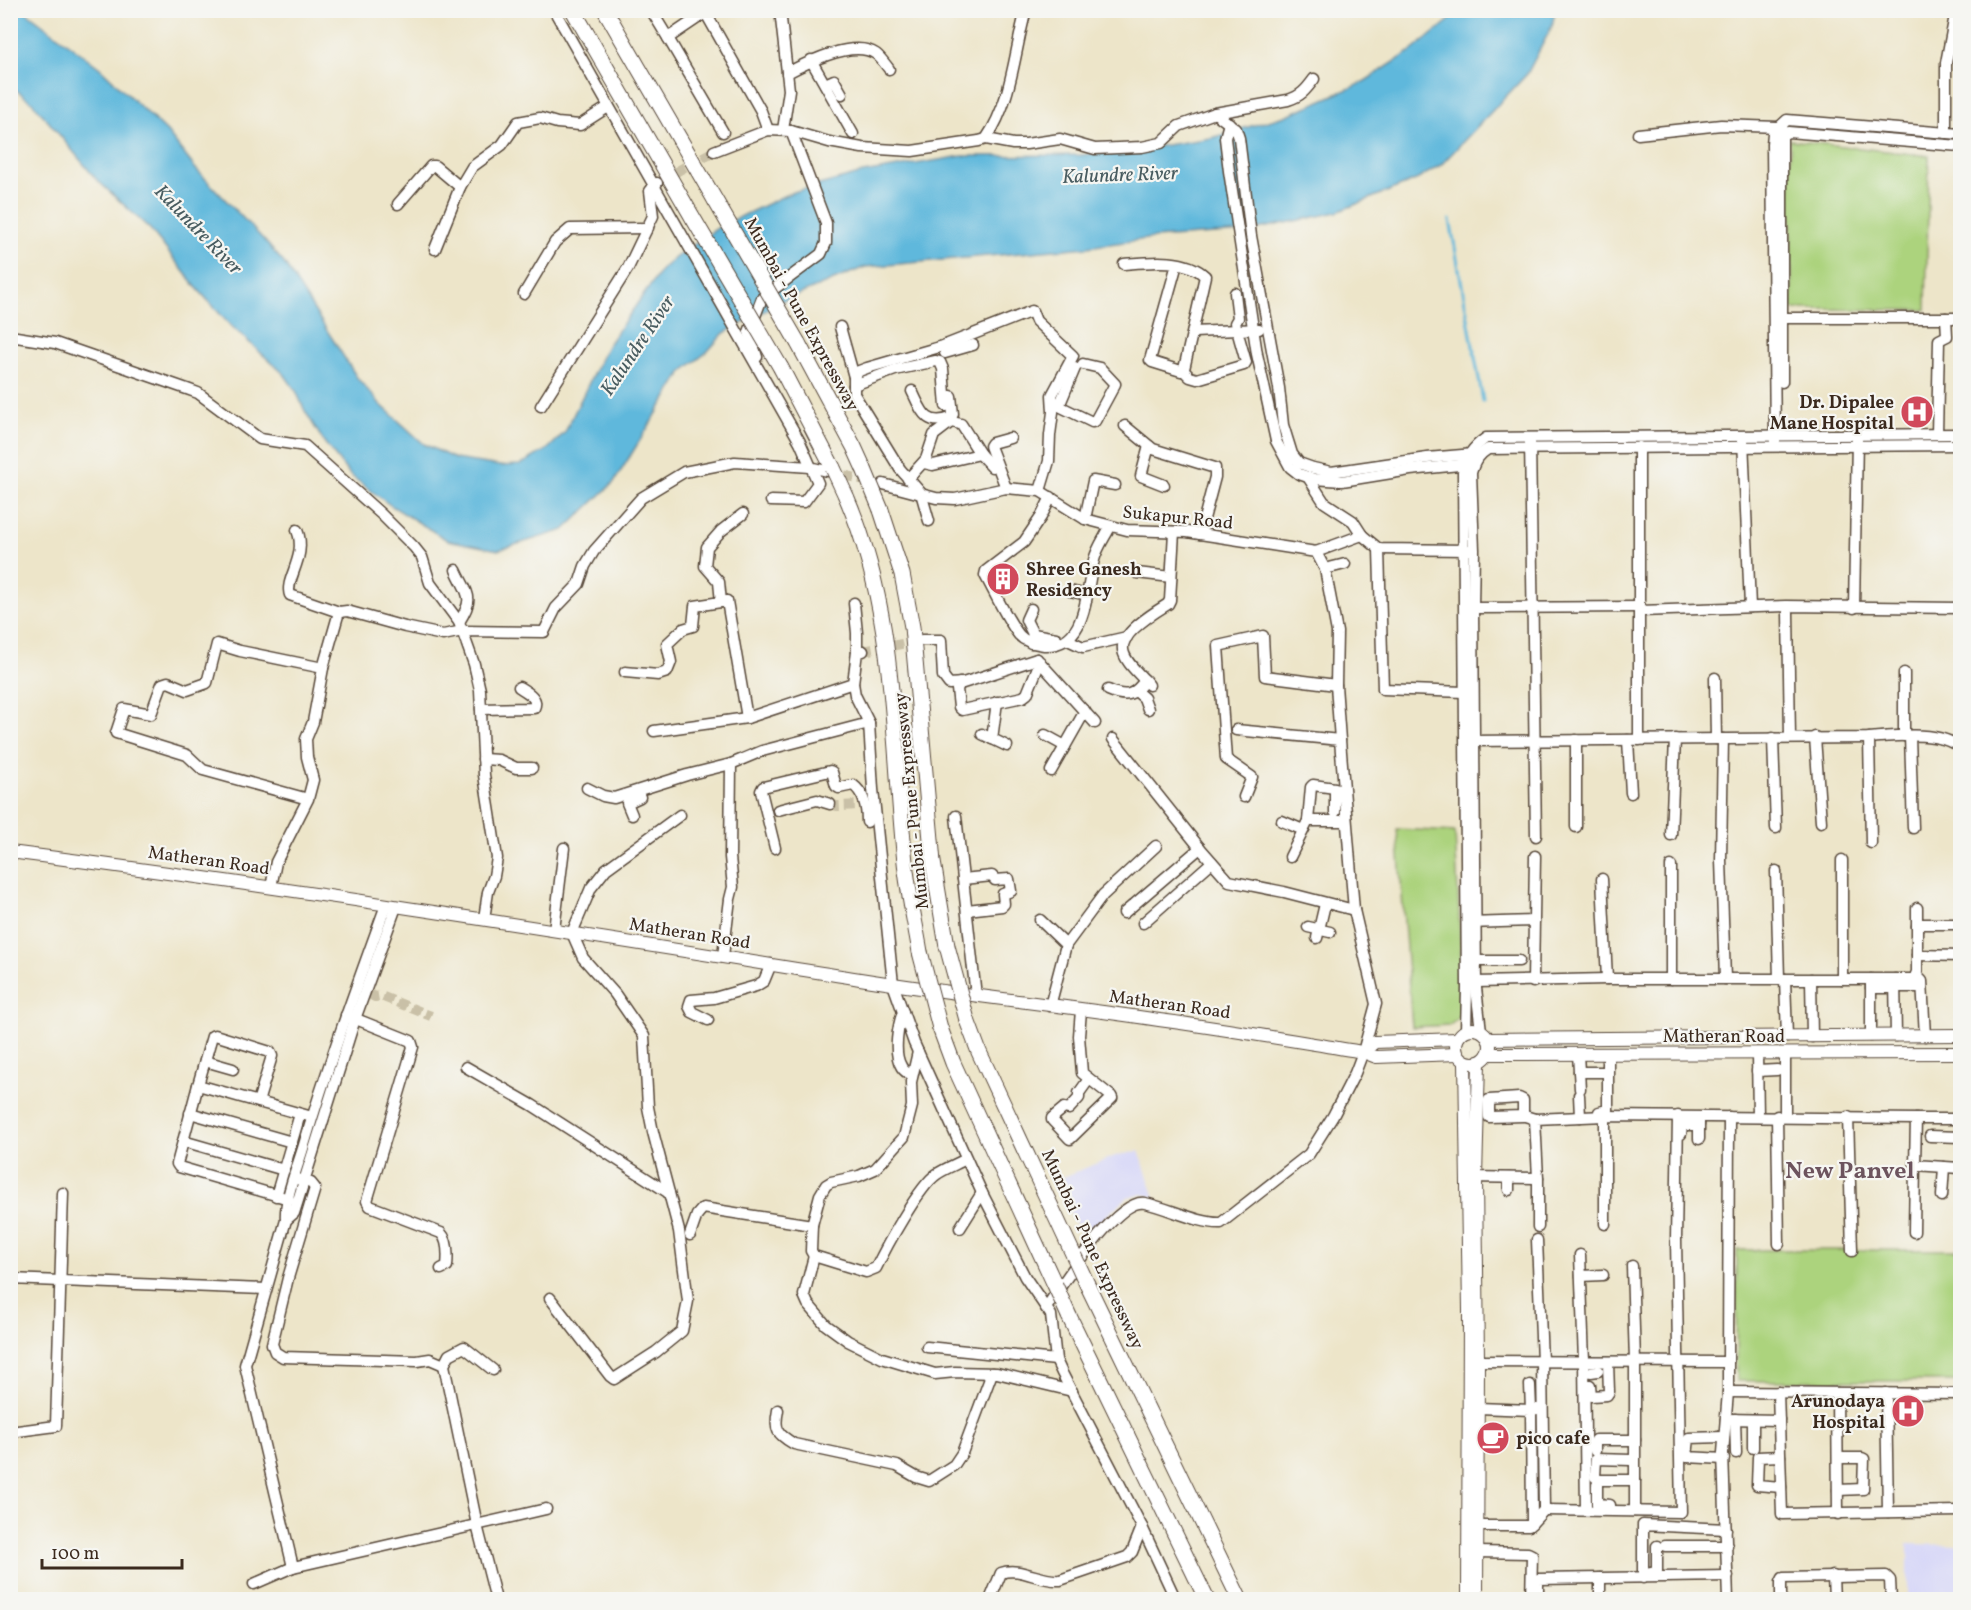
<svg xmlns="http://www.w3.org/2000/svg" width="1971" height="1610" font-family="Vollkorn,serif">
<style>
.built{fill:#d7d7f8}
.green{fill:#acd37d;stroke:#747e4e;stroke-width:1.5}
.water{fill:#5fb8dc;stroke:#4d717d;stroke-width:1.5}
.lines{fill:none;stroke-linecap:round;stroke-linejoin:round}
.stream{stroke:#5fb8dc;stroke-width:3}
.minor-tunnel{stroke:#c9c0a7;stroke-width:10;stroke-dasharray:10 5;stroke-linecap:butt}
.minor-casing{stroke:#564638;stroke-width:13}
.major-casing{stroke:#564638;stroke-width:14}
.highway-casing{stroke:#564638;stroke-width:17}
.minor{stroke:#fff;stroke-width:10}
.major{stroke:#fff;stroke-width:12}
.highway{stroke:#fff;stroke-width:15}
.highway-bridge-casing{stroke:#564638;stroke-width:17;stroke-linecap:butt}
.highway-bridge{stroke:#fff;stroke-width:15}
.labels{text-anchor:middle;stroke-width:4.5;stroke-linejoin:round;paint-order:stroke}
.street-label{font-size:18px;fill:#3b2a1e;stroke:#f6f6f2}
.poi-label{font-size:18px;font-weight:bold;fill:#3b2a1e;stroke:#f6f6f2;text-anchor:end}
.water-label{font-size:20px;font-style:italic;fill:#485c60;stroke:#f6f6f2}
.district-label{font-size:24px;font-weight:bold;fill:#6d545e;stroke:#f6f6f2}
</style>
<rect width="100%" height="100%" fill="#f6f6f2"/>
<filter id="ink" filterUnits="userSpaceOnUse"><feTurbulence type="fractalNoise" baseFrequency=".0167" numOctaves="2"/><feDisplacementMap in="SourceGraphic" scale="12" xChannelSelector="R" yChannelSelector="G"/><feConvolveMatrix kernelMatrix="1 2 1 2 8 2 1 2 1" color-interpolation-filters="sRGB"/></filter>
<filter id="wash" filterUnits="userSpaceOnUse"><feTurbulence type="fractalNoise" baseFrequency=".008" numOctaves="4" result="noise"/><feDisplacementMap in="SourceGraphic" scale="24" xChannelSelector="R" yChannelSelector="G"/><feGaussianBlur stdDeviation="1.35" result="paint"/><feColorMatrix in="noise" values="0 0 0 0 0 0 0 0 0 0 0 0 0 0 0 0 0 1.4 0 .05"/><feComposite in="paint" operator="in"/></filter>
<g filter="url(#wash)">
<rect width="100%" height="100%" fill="#ede5c9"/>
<g class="built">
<polygon points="1139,1151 1155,1198 1142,1194 1128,1197 1107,1215 1086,1243 1054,1181 1115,1156"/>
<polygon points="1908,1544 1960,1545 1960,1599 1908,1599"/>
</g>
<g class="green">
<polygon points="1790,140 1929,156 1926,310 1792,309"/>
<polygon points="1397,829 1455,832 1462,976 1461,1016 1450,1025 1412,1027"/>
<polygon points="1737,1250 1960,1250 1960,1381 1736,1381"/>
</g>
<polygon class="water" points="10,11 25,11 100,68 167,132 195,168 263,239 284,263 358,379 380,404 424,444 455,459 500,466 520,465 548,449 565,432 607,346 662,269 676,257 719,227 790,193 863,173 962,156 1081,155 1141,149 1211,138 1285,116 1362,83 1410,52 1461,11 1555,11 1552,26 1527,74 1441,165 1418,179 1337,212 1244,232 1154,238 1087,247 865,267 783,301 724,333 707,352 683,371 614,482 564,530 498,550 447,540 390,505 350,475 324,442 305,411 296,391 284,374 228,323 196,287 151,230 96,179 33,103 11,86"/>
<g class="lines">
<polyline class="stream" points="1450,220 1483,401"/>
</g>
</g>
<g filter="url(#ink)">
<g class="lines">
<g class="minor-tunnel">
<polyline points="663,179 714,151"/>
<polyline points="830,472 874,482"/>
<polyline points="863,651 918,641"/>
<polyline points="830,804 837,806 863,805"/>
<polyline points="369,994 375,997 381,996 431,1016"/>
</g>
<defs>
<g id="minor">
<polyline points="554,10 767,384 800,442 818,483 804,502 771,501"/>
<polyline points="651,10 668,38"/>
<polyline points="704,10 761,111 768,130"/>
<polyline points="714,10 705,13 668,38 723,132"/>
<polyline points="780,10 789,90 783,130"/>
<polyline points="811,60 853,134"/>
<path d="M787,73c21,-11 67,-34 89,-19 5,4 9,10 13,15"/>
<polyline points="825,84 834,80 842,94"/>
<polyline points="1215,113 1236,129 1239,138 1251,236 1279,388 1283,425 1292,454 1299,463 1313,468 1331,472 1427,458 1474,454"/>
<polyline points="1229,123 1225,138 1229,171 1257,354 1276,441 1290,467 1299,474 1314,479 1342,481 1410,470 1469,464"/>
<polyline points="1946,133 1946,63 1956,10"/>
<polyline points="1638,134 1721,125 1778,127"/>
<path d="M986,139c26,-38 28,-86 40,-129"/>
<path d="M714,151l54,-21 23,1 38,11 33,6 50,3 67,-10 7,-2 27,5h13l34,-5 35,10 47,-2 19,-4 18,-17 36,-13 73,-13c13,-4 18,-10 26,-21"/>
<polyline points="398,204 431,166 435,166 460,187 472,167 502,145 518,122 540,118 557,123 580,125 608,107"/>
<polyline points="435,249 460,187"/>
<path d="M1124,264c24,-2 61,-7 81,12l-21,93 -3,2 -29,-9 -2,-2 27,-96"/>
<polyline points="524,294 555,242 570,229 648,228"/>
<polyline points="1782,318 1960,318"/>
<polyline points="840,327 854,377"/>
<polyline points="1194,332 1259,329"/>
<polyline points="10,336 55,343 187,389 198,393 260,439 305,446 381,514 414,547 422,557 430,583 459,622 474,664 480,690 484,775 497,858 494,876 488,892 484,919"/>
<polyline points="945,353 973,345"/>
<polyline points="757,357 749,332 762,298 821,254 826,243 826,223 791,131"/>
<polyline points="1183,370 1190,377 1197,379 1244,365 1246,362 1235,323 1238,318 1235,293"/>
<polyline points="1782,382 1782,135 1788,132 1960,146"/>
<polyline points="854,385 895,370 936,361 940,362 943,369 946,406"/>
<path d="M912,391c10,20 13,36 39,27l2,-4 -2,-18"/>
<polyline points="1053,403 1092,422 1095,421 1115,384 1100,368 1083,364"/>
<polyline points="541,406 628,268 653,216 650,191 657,183"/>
<polyline points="1059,406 1075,368"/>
<polyline points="1125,426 1153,449 1215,468 1215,477 1200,534"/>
<polyline points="1937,434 1939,340 1947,336 1946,318"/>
<polyline points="1743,439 1750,607"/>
<polyline points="1530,441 1536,836"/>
<polyline points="1775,442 1772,144 1773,133 1787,120 1960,134"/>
<polyline points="1149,446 1141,476 1164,485"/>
<polyline points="924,463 933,465 980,454"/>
<polyline points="1308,477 1324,502 1353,521 1362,535"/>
<polyline points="908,479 926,459 934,435 951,422 961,424 980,454 992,467"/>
<polyline points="883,484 936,498 955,499 1006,488 1040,491 1085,519 1127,530 1187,532 1316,552 1362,535 1379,549 1468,550"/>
<polyline points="1006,488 990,446 992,443 1010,438"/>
<path d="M1051,497l-10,20 -17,25 -38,29 -1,4c11,20 21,43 34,60 6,7 16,9 25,10 45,2 41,-55 50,-85 3,-12 11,-23 16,-33"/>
<polyline points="1085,519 1093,481 1115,485"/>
<polyline points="929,521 921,493 900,469 854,394 854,377 859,371 867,368 943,346 1032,311 1036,321 1073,356 1052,395 1053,412 1050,435 1049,461 1040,491"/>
<path d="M297,530c11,27 -13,49 -7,65l49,17"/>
<polyline points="1379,549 1383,689 1464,692"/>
<polyline points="1325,569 1345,564"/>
<path d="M456,570c12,26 19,27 3,52"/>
<polyline points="1137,573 1171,577"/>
<polyline points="1070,591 1087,595"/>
<polyline points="721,602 719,582 705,566 707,547 721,531 743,514"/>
<polyline points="854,603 857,633 857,652"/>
<polyline points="1473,608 1640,607"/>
<polyline points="1854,608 1857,438"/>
<polyline points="1031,609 1026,620 1033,634"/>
<polyline points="1640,611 1786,606 1960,608"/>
<polyline points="1788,612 1790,738"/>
<polyline points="922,640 941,640 943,676 949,684 963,683 1037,659"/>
<polyline points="1068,640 1083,647 1127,637"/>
<polyline points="1031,643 1033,634 1056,638"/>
<polyline points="1037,659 1095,723"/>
<polyline points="323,668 339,612 347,611 405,627 443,635 463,631 544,632 556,608 579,584 585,566 594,551 641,498 684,472 735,462 810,467 827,471"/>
<polyline points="625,672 658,675 667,672 671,662 667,644 683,629 693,626 695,606 727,601 747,718"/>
<polyline points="1904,673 1904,736"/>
<polyline points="1715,678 1716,739"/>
<polyline points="853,683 855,695 869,723 873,789 893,984 914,1043 982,1193 1025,1277 1051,1315 1056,1360 1062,1373 1142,1527 1176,1600"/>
<polyline points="960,683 957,689 959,707 962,710 1023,697 1027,694 1040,662"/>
<path d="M1149,685c-8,-10 -24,-22 -26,-35 -3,-17 32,-38 45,-46l2,-4 4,-68"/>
<path d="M1108,690c18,8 26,6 37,-10"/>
<polyline points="1137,692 1144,698 1148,709"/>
<path d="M481,709l53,-1c5,-10 -7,-16 -15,-21"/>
<polyline points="1236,730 1340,740"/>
<polyline points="654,731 747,718 853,683 857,652 863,651"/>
<polyline points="982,734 1007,746"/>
<polyline points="1045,735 1065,746"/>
<polyline points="1910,736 1913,828"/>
<polyline points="1815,737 1821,822"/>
<polyline points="1773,738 1776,828"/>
<polyline points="1869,738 1871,843"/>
<polyline points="992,739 997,702"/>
<polyline points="1113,739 1200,848 1229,881 1284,892 1354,910"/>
<polyline points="1723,739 1721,860 1725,979"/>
<polyline points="1576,740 1576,827"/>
<polyline points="1628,740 1631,793"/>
<polyline points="1639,740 1639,447"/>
<path d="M1468,741l401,-3c26,-2 72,-8 91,10"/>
<polyline points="483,759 499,760 516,768 532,768"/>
<polyline points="1051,771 1085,711"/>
<polyline points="587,788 603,796 614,798 687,775 731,764"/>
<polyline points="1244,797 1252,777 1226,759 1218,646 1263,636 1265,676 1336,685"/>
<polyline points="778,810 817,800 830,804"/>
<polyline points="632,815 627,803 640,797"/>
<polyline points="956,816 976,996"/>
<polyline points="1282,821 1303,830"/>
<polyline points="1308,821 1311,787 1313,785 1335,788 1335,812"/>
<polyline points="1671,835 1675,739"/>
<path d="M775,848l-14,-57 2,-4 67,-16 2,1 4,14 3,2 14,-3c11,8 14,24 14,37"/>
<polyline points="1290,857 1308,821 1346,821"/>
<polyline points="1671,866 1671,979"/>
<polyline points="1776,871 1779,979"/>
<polyline points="963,879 992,876 995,880 1009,879 1011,891 1003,894 1004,904 1002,906 967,910"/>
<polyline points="1602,879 1607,979"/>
<polyline points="271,887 276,862 308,799 313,780 307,757 306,739 313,722 323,668 240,651 217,644 207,683 187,690 168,682 162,684 151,714 124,709 116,733 187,755 203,770 308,799"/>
<path d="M386,905c-29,80 -58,159 -82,240 -6,21 -20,54 -18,75l-41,145 48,202 253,-58"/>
<polyline points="1917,908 1917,926"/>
<polyline points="1124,913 1200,848"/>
<polyline points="1040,920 1066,945"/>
<polyline points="1143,923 1212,862"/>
<polyline points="1468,923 1534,921"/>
<polyline points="1308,927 1330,932"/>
<polyline points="554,930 564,848"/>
<polyline points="1317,938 1325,904"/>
<polyline points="1917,955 1960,956"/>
<polyline points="723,956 730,899 733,887 730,857 731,764 762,751 869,723"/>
<polyline points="1476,961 1519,961"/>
<polyline points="1917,976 1922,981 1925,1036"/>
<polyline points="1785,979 1787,1037"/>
<polyline points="1811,979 1812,1037"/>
<polyline points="1842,979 1842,860"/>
<polyline points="1895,979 1896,1036"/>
<polyline points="1476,982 1607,979 1914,979 1917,972 1917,926 1920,924 1960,924"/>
<polyline points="1533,982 1535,856"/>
<polyline points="1898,987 1922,987"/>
<polyline points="1871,988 1895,988"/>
<polyline points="1050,1006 1066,945 1103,895 1156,846"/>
<polyline points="1081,1010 1079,1036 1082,1073 1111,1096 1112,1098 1070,1139 1052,1120 1052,1118 1064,1108 1069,1109 1079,1098 1079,1093 1089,1079"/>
<path d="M903,1012c-5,13 -10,41 -2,54 2,5 7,7 11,10"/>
<path d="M346,1015l65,26 2,6 -46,154 3,5 71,27c7,7 7,23 6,33l-6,3"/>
<polyline points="708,1020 692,1012 689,1006 691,1000 714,998 756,986 764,981 771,964"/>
<path d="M1466,1031l1,-42 -4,-517c4,-16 10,-25 23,-34l474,-4"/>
<path d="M1481,1031l-5,-43 -3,-380 1,-58 -3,-77c3,-11 7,-18 17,-24l472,-4"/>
<polyline points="1871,1036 1871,979"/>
<polyline points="1578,1054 1580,1089"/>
<polyline points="1757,1054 1758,1117"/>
<polyline points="205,1061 233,1069"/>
<polyline points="466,1067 532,1105 669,1193"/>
<polyline points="1757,1071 1777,1070"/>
<polyline points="1579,1072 1607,1072"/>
<polyline points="198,1085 177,1164 179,1167 289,1199"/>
<polyline points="1579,1095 1580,1117"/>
<polyline points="258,1102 272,1056 270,1052 215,1035 212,1036 198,1085 312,1117"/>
<polyline points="1599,1112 1608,1110 1608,1054"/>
<polyline points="190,1113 292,1142"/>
<polyline points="1523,1116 1523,1100 1519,1098 1489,1100 1489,1117 1523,1116 1525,1116 1535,1119"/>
<polyline points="1777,1116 1779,1244"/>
<polyline points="1785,1117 1785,1054"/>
<polyline points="1848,1117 1852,1251"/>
<polyline points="1916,1119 1960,1119"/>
<polyline points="1699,1120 1699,1139"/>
<polyline points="1681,1134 1682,1125 1699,1125"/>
<polyline points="1930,1136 1960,1137"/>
<polyline points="183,1141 284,1170"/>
<polyline points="1468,1177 1538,1178 1535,1119 1605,1116 1916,1119 1915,1165 1960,1168"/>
<polyline points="294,1178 311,1183 315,1188 288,1278 272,1344 275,1352 283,1357 417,1361 430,1359 444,1365"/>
<polyline points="1509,1178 1509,1190"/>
<polyline points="1538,1178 1538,1227"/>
<polyline points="276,1196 300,1114"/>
<polyline points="1942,1196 1944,1167"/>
<polyline points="286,1220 294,1213 355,1019 396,907"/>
<polyline points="1605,1224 1605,1116"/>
<polyline points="812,1225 820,1195 826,1185 831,1182 859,1176 875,1169 904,1137 912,1106 911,1082 918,1052"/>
<polyline points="960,1228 982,1193"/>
<polyline points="1914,1232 1915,1165"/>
<path d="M690,1235l7,-20 6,-7 109,17 -1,26 3,5 52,16 10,-4c10,-21 43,-82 61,-94 9,-6 20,-10 29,-15"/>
<polyline points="1580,1255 1584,1361 1586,1510"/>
<polyline points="814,1256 804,1295 808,1304 826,1325 848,1341 882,1358 935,1374 955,1372 997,1373 1072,1391"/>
<polyline points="1632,1266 1635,1361 1635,1511"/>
<polyline points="1581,1276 1603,1275"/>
<polyline points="10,1279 266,1289"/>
<polyline points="550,1298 610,1376 614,1379 656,1352 682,1331 688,1301 679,1231 653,1132 648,1107 644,1036 615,994 583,958 572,933 591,888 606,869 680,815"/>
<path d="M1046,1308c15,-22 72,-111 99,-105 23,5 55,21 76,20l88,-69 24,-38 22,-43 8,-21 13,-48 -22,-94 -14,-170 -4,-55 1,-53 -12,-63 -9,-17"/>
<polyline points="927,1347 1056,1360"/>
<polyline points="1472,1361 1728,1362 1728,1392 1723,1453 1728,1600"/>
<polyline points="1608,1362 1609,1392"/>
<polyline points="1728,1362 1729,1117"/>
<polyline points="493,1370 464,1347 449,1355 444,1365 477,1525 496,1600"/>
<polyline points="1591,1372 1598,1371"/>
<polyline points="1530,1385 1531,1410 1537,1409"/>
<polyline points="1590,1385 1591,1396 1607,1395"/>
<polyline points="1728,1392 1960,1394"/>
<polyline points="1778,1392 1782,1514 1960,1511"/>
<polyline points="1837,1393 1838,1514"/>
<polyline points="1886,1393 1888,1512"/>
<path d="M778,1410c-4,20 -1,24 16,34l103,22 19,11 13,4 25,-16 8,-12 30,-80"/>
<polyline points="1726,1419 1779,1420"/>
<polyline points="1735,1419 1736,1453"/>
<polyline points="1753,1420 1753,1448"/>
<polyline points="10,1432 56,1426 63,1193"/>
<polyline points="1723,1437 1689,1438 1687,1457 1724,1459"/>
<polyline points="1595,1451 1595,1440 1635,1440"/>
<polyline points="1780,1456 1758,1457 1757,1485 1781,1487"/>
<polyline points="1838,1458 1862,1458 1864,1459 1863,1489 1838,1490"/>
<polyline points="1631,1460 1596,1459 1595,1477 1599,1480 1635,1480"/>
<polyline points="1597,1485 1597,1504 1610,1505"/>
<polyline points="1544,1510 1681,1512 1676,1240 1678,1116"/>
<polyline points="1532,1523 1544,1510 1542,1361 1537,1240"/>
<polyline points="1478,1526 1529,1526 1532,1523 1531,1410 1478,1408"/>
<polyline points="1665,1546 1727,1546"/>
<polyline points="1477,1552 1528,1553 1532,1555 1531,1600"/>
<polyline points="1646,1573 1657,1571 1657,1546"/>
<polyline points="1833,1576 1834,1600"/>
<polyline points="1600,1578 1600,1600"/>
<polyline points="1643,1578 1643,1525 1726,1529"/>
<polyline points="254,1584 293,1567"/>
<path d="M990,1600l11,-27c19,-7 39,9 59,7l67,-23 5,-5 10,-25"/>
<polyline points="1538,1600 1538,1579 1728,1576"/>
<polyline points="1781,1600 1781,1582 1783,1578 1886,1576 1890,1580 1891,1600"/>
</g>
<g id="major">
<path d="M10,852c284,36 567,82 850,127 99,16 200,26 299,41 68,9 136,21 204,32l13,5 82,-3"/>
<circle cx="1473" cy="1046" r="17"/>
<polyline points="1488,1039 1960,1035"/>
<polyline points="1363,1052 1375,1042 1457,1039"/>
<polyline points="1488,1054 1960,1053"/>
<polyline points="1465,1061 1469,1310 1468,1600"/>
<polyline points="1477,1600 1478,1361 1476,1177 1479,1062"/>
</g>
<g id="highway">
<polyline points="573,10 693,218"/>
<polyline points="605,10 715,200"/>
<polyline points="798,343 854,447 864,469"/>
<polyline points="781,368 833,468"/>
<path d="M846,496c51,117 46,242 59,366 3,30 10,60 15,90"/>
<polyline points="881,510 902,574 912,627 933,862 947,946"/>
<polyline points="967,1020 979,1052 1074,1256"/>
<polyline points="940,1028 953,1063 1055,1285"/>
<polyline points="1087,1284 1240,1600"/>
<polyline points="1069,1316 1207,1600"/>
</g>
</defs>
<use href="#minor" class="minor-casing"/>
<use href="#major" class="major-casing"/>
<use href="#highway" class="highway-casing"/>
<use href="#minor" class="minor"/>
<use href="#major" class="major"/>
<use href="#highway" class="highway"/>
<defs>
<g id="highway-bridge">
<polyline points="715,200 798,343"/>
<polyline points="693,218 781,368"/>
<polyline points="833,468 846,496"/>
<polyline points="864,469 881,510"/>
<polyline points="947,946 967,1020"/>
<polyline points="920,952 940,1028"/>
<polyline points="1074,1256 1087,1284"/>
<polyline points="1055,1285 1069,1316"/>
</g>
</defs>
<use href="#highway-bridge" class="highway-bridge-casing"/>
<use href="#highway-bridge" class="highway-bridge"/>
</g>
</g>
<defs>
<symbol id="hospital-disc" viewBox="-11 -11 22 22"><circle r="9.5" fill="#d1495b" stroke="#f6f6f2"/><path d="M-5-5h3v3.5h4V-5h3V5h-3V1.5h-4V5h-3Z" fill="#fff"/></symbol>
<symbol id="building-disc" viewBox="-11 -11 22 22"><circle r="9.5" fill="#d1495b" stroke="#f6f6f2"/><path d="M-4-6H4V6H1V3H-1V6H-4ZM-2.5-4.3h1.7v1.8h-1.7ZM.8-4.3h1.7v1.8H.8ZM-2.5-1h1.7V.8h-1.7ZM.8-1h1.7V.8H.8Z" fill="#fff"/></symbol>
<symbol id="cafe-disc" viewBox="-11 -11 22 22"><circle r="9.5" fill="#d1495b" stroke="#f6f6f2"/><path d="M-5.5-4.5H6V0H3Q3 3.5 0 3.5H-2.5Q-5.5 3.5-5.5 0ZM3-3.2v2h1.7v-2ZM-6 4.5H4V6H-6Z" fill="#fff"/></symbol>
</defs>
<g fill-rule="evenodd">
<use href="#hospital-disc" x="1898" y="393" width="38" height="38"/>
<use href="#building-disc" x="984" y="560" width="38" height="38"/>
<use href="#hospital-disc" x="1889" y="1392" width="38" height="38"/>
<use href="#cafe-disc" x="1474" y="1419" width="38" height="38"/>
</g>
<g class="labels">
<g class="street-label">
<text transform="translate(802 314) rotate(61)" y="6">Mumbai - Pune Expressway</text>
<text transform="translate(1178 517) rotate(6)" y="6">Sukapur Road</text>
<text transform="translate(911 801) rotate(-96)" y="6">Mumbai - Pune Expressway</text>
<text transform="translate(209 860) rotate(8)" y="6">Matheran Road</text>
<text transform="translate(690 933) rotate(9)" y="6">Matheran Road</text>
<text transform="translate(1170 1004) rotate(8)" y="6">Matheran Road</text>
<text x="1724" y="1042">Matheran Road</text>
<text transform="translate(1093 1249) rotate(65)" y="6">Mumbai - Pune Expressway</text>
</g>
<g class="poi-label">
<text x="1894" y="408">Dr. Dipalee<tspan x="1894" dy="21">Mane Hospital</tspan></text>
<text x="1026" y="575" text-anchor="start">Shree Ganesh<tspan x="1026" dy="21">Residency</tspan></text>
<text x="1885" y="1407">Arunodaya<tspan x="1885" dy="21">Hospital</tspan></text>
<text x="1516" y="1444" text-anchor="start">pico cafe</text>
</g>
<g class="water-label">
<text transform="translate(1120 174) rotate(-2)" y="7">Kalundre River</text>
<text transform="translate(199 229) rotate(46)" y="7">Kalundre River</text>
<text transform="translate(637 345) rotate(-56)" y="7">Kalundre River</text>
</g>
<g class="district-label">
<text x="1850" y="1178">New Panvel</text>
</g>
</g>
<rect width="1971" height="1610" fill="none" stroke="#f6f6f2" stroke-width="36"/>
<path d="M42 1559v9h140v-9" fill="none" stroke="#3b2a1e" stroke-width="3"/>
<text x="51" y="1559" font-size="18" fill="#3b2a1e" stroke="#f6f6f2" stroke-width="4.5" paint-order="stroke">100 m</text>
</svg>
